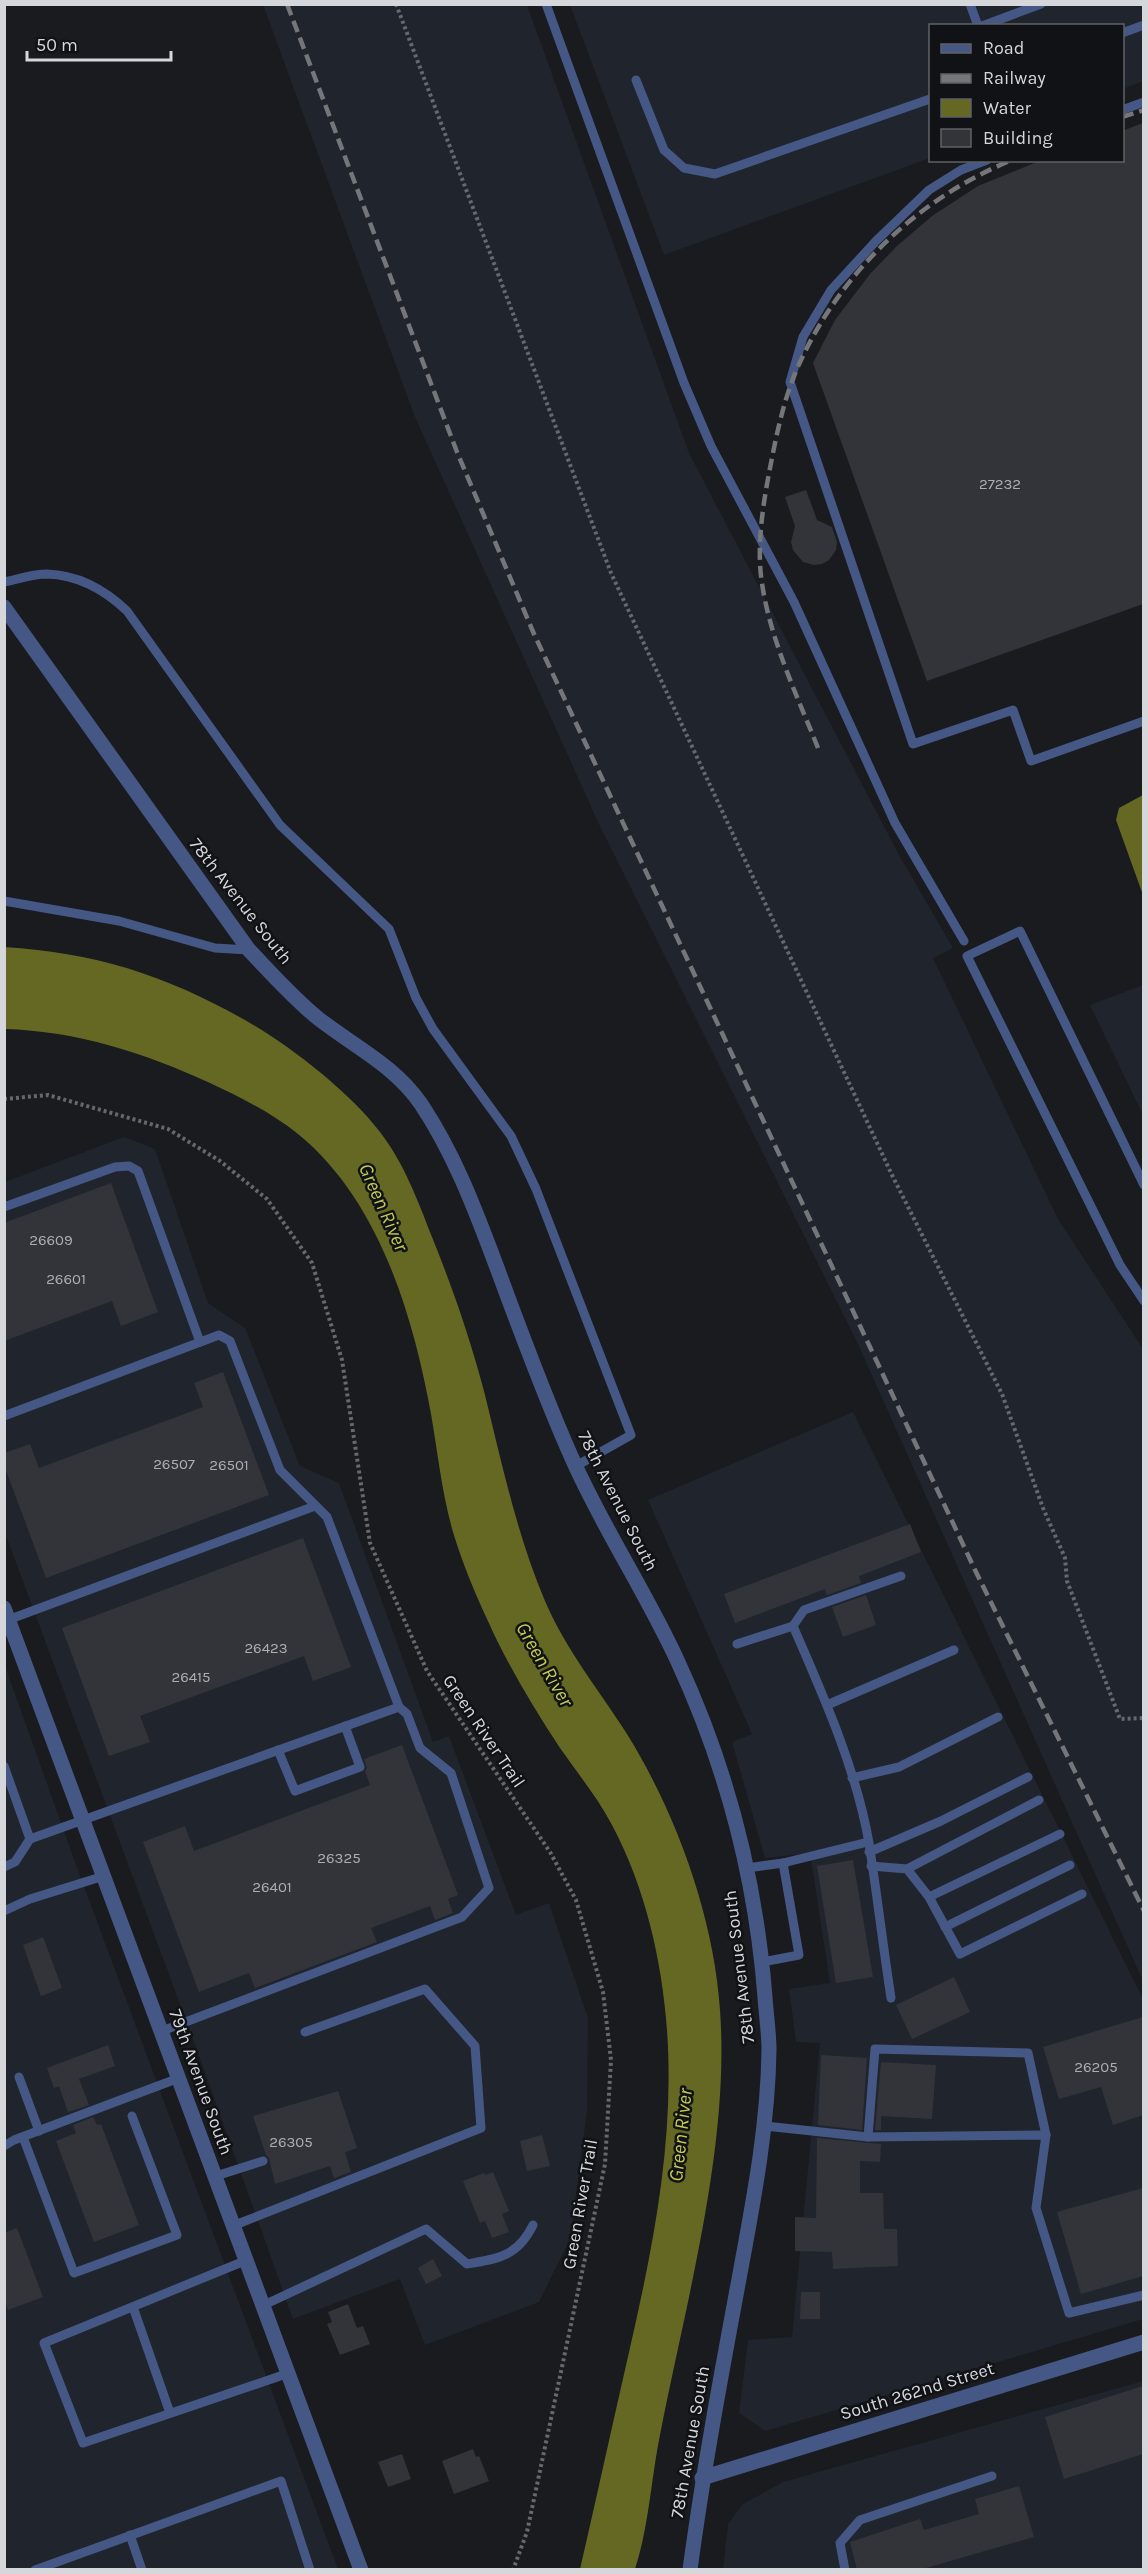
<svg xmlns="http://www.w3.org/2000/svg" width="1148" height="2574" font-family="Karla,sans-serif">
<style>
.built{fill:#20242d}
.water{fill:#646823}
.building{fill:#323439}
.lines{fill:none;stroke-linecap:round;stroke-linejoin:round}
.path{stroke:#66686c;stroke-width:4;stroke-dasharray:3 3;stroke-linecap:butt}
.service{stroke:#455885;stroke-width:9}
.minor{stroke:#455885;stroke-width:15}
.rail{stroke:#74767a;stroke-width:4.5;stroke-dasharray:12 6;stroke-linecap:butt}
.labels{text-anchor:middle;stroke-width:5;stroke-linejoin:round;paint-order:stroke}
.number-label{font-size:15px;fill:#acaeb2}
.street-label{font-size:18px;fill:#d5d7da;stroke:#101216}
.water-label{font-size:20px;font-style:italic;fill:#c5cb51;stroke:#101216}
</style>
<rect width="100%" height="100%" fill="#191b1f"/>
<g class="built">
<polygon points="263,5 527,5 689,453 899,855 953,948 933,958 1058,1219 1143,1349 1143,1981 857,1342 598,822 415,417"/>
<polygon points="570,5 1143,5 1143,81 1123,89 1122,26 930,26 930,158 664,255"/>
<polygon points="1143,985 1144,985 1143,1115 1090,1005"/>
<polygon points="124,1137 155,1149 208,1303 245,1328 300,1466 339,1483 433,1742 449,1736 516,1915 549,1903 588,2018 587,2111 570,2239 539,2302 425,2345 400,2279 293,2319 193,2039 5,1533 5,1182"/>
<polygon points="853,1412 1143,1999 1143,2319 765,2431 739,2413 748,2340 792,2337 820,2043 796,2042 789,1989 830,1983 810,1853 765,1858 732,1742 752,1734 648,1500"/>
<polygon points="4,1663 79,1873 338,2569 5,2569"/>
<polygon points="1143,2381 1143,2569 723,2570 728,2524 743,2504 783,2482"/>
</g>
<g class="water">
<polygon points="1143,795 1144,795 1143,895 1116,820 1119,808"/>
<path d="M4,947c93,6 161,28 241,73 44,25 105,72 135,112 24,31 38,69 52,105 21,52 39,104 53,158 17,69 32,140 60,206 21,49 54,89 82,133 49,79 87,183 93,276 10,136 -34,291 -60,425 -9,44 -11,91 -25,134h-55c16,-69 31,-138 47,-208 25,-109 48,-218 40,-331 -5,-70 -22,-143 -55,-205 -14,-27 -34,-51 -52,-77 -27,-41 -53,-84 -73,-129 -13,-28 -25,-57 -34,-87 -11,-38 -15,-78 -22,-118 -18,-99 -52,-214 -133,-280 -26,-21 -58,-37 -88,-51 -65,-30 -134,-52 -205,-54z"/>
</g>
<g class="building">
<polygon points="1143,123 1143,604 927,681 813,363 835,320 870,274 897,246 932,216 978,186 1042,160 1122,160 1122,131"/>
<polygon points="806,490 817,520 832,527 837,542 836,550 829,560 822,564 814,565 803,562 793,550 791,542 795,526 785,497"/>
<polygon points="111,1183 158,1312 121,1326 112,1301 4,1341 4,1223"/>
<polygon points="223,1372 269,1495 46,1578 4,1465 4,1453 30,1444 39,1468 203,1407 194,1383"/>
<polygon points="910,1524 921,1552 859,1576 861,1583 827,1595 825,1589 735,1623 724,1594"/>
<polygon points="303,1538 351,1667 313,1681 304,1656 140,1716 150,1742 109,1756 62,1628"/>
<polygon points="866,1595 876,1625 843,1637 832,1607"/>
<polygon points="402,1745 458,1895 448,1899 453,1913 435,1920 430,1906 371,1928 377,1942 255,1988 249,1973 199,1992 143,1842 185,1826 194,1851 370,1785 365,1771 367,1768 364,1759"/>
<polygon points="853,1860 873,1977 836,1983 817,1866"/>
<polygon points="43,1937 62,1988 41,1996 23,1945"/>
<polygon points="954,1977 970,2012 912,2039 896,2005"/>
<polygon points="1143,2017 1143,2115 1113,2125 1101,2087 1059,2099 1043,2047"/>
<polygon points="108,2045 115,2066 79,2079 89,2105 68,2112 59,2086 54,2088 47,2068"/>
<polygon points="821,2055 867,2058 862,2130 818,2125"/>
<polygon points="881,2062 936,2065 932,2119 881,2116 881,2130 875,2130"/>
<polygon points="338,2091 357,2148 345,2152 351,2172 334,2178 330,2166 275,2184 269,2158 266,2155 253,2116"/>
<polygon points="93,2117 97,2125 101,2124 139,2225 94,2242 56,2141 76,2133 73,2125"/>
<polygon points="542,2135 550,2166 527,2171 520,2141"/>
<polygon points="817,2138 881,2144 880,2162 860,2161 860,2193 883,2193 884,2229 897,2229 898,2266 833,2269 832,2252 795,2251 795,2217 816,2218"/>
<polygon points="493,2172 509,2211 502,2214 509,2232 492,2238 485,2221 480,2223 463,2181 484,2173 485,2175"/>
<polygon points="1143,2188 1143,2276 1081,2294 1057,2212"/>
<polygon points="17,2228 43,2297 8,2310 4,2299 4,2233"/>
<polygon points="433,2259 442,2276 426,2284 418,2268"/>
<polygon points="801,2292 820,2292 820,2319 800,2319"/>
<polygon points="348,2304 357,2328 363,2326 370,2344 340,2355 327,2324 332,2322 328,2312"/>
<polygon points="1143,2386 1143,2454 1064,2479 1045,2417"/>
<polygon points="473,2449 476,2457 479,2456 489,2481 454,2494 442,2461"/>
<polygon points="402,2454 411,2479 388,2487 378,2462"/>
<polygon points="1019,2486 1034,2537 919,2570 857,2570 850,2542 920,2519 924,2530 979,2514 975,2499"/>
</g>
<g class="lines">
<g class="path">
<polyline points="396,4 611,573 892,1175 1002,1394 1043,1508 1065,1558 1067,1581 1120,1719 1144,1718"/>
<polyline points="4,1099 48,1095 168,1129 220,1161 267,1199 312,1263 342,1360 370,1543 427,1671 550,1852 576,1900 603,1992 611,2060 605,2164 527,2532 513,2570"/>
</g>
<g class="service">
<polyline points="546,4 684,383 711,446 794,602 895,823 964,941"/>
<polyline points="970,4 978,26"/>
<polyline points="982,26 1041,4"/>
<polyline points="1122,33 1144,25"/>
<polyline points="636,80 664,150 684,168 715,174 930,99"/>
<polyline points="1122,110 1144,102"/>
<polyline points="987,160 961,170 929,190 876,241 831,290 803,337 790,382 913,744 1013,710 1031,761 1144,721"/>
<path d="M4,582c14,-3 29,-8 43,-8 32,1 58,16 80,37l153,214 109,104 27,69 17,31 78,107 25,53 95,246 -55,31"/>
<polyline points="4,901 119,921 215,948 249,950"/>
<polyline points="1144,1185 1020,931 967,956 1120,1265 1144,1301"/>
<polyline points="4,1207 115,1167 129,1166 138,1171 200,1342"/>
<polyline points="4,1416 219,1335 230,1341 280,1470 327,1517 399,1707 407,1714 420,1748 451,1773 489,1888 462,1917 162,2031"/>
<polyline points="5,1621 315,1506"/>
<path d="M793,1626c30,69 63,142 76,217 8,51 14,103 22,155"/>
<polyline points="737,1644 793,1626 804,1610 901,1576"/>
<polyline points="827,1705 954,1650"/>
<polyline points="278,1750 295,1791 360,1767 345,1726"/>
<polyline points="4,1766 30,1839"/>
<polyline points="852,1778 899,1767 998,1717"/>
<polyline points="869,1852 941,1821 1028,1777"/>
<polyline points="783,1863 868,1842"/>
<polyline points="871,1866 907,1869 929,1897 960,1954 1082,1894"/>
<polyline points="4,1867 15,1862 30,1839 399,1707"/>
<polyline points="747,1868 783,1863 799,1955 762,1962"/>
<polyline points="907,1869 1039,1800"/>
<polyline points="929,1897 1060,1834"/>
<polyline points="4,1911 30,1899 104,1876"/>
<polyline points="945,1927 1070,1865"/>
<polyline points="19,2077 39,2131"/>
<polyline points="765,2126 868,2137 1046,2135 1036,2208 1069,2313 1144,2295"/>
<polyline points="23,2137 74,2273 177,2235 132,2116"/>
<polyline points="868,2137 875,2049 1028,2053 1046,2135"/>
<polyline points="4,2146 14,2140 179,2078"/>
<polyline points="216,2176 263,2161"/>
<polyline points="235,2225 481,2128 475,2046 425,1989 305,2032"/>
<polyline points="247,2260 44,2343 83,2443 289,2373"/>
<path d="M264,2305l162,-76 41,35c31,-5 51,-8 66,-39"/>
<polyline points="133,2307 170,2413"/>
<polyline points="130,2535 142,2570"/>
<polyline points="35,2570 281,2481 310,2570"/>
<polyline points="845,2570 840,2543 860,2520 992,2476"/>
</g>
<g class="minor">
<path d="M4,607l245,343c23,24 45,49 70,69 36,28 76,47 102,85 32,48 52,100 72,153 25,67 49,134 78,199 31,71 75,136 107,206 49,106 78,219 87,335 1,17 4,35 4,53 -1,77 -16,153 -30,229 -18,97 -36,193 -49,291"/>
<polyline points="4,1608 361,2570"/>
<polyline points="702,2478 1144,2342"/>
</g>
<g class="rail">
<polyline points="287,4 457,452 534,634 976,1572 1144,1911"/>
<polyline points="1122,117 1144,110"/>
<path d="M818,748c-22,-55 -50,-113 -57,-172 -4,-36 3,-78 10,-113 6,-31 13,-63 25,-92 41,-95 120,-172 216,-211"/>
</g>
</g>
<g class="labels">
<g class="number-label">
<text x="1000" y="489">27232</text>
<text x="51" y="1245">26609</text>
<text x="66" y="1284">26601</text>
<text x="174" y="1469">26507</text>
<text x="229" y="1470">26501</text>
<text x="266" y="1653">26423</text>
<text x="191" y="1682">26415</text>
<text x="339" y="1863">26325</text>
<text x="272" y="1892">26401</text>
<text x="1096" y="2072">26205</text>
<text x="291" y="2147">26305</text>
</g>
<g class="street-label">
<text transform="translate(241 901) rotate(52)" y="6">78th Avenue South</text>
<text transform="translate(618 1501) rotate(63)" y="6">78th Avenue South</text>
<text transform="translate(484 1731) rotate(56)" y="6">Green River Trail</text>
<text transform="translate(739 1967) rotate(-97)" y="6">78th Avenue South</text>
<text transform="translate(201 2082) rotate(70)" y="6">79th Avenue South</text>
<text transform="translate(580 2204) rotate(-80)" y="6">Green River Trail</text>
<text transform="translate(917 2391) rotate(-17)" y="6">South 262nd Street</text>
<text transform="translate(690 2442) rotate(-80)" y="6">78th Avenue South</text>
</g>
<g class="water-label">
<text transform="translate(384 1207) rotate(66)" y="7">Green River</text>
<text transform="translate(545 1664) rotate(60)" y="7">Green River</text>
<text transform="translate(680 2135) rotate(-84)" y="7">Green River</text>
</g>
</g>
<rect width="1148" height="2574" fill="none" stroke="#d5d7da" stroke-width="12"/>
<rect x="929" y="24" width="195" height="138" fill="#101216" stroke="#5f6164" stroke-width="1.5"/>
<rect x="941" y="44" width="30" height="9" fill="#455885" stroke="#5f6164" stroke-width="1.5"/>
<text x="983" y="54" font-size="18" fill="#d5d7da">Road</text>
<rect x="941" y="74" width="30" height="9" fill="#74767a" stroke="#5f6164" stroke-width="1.5"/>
<text x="983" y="84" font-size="18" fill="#d5d7da">Railway</text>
<rect x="941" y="99" width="30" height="18" fill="#646823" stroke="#5f6164" stroke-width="1.5"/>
<text x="983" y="114" font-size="18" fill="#d5d7da">Water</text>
<rect x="941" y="129" width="30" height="18" fill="#323439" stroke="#5f6164" stroke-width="1.5"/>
<text x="983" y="144" font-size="18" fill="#d5d7da">Building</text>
<path d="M27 51v9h144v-9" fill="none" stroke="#d5d7da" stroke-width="3"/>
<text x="36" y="51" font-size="18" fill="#d5d7da" stroke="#101216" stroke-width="4.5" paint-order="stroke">50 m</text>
</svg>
